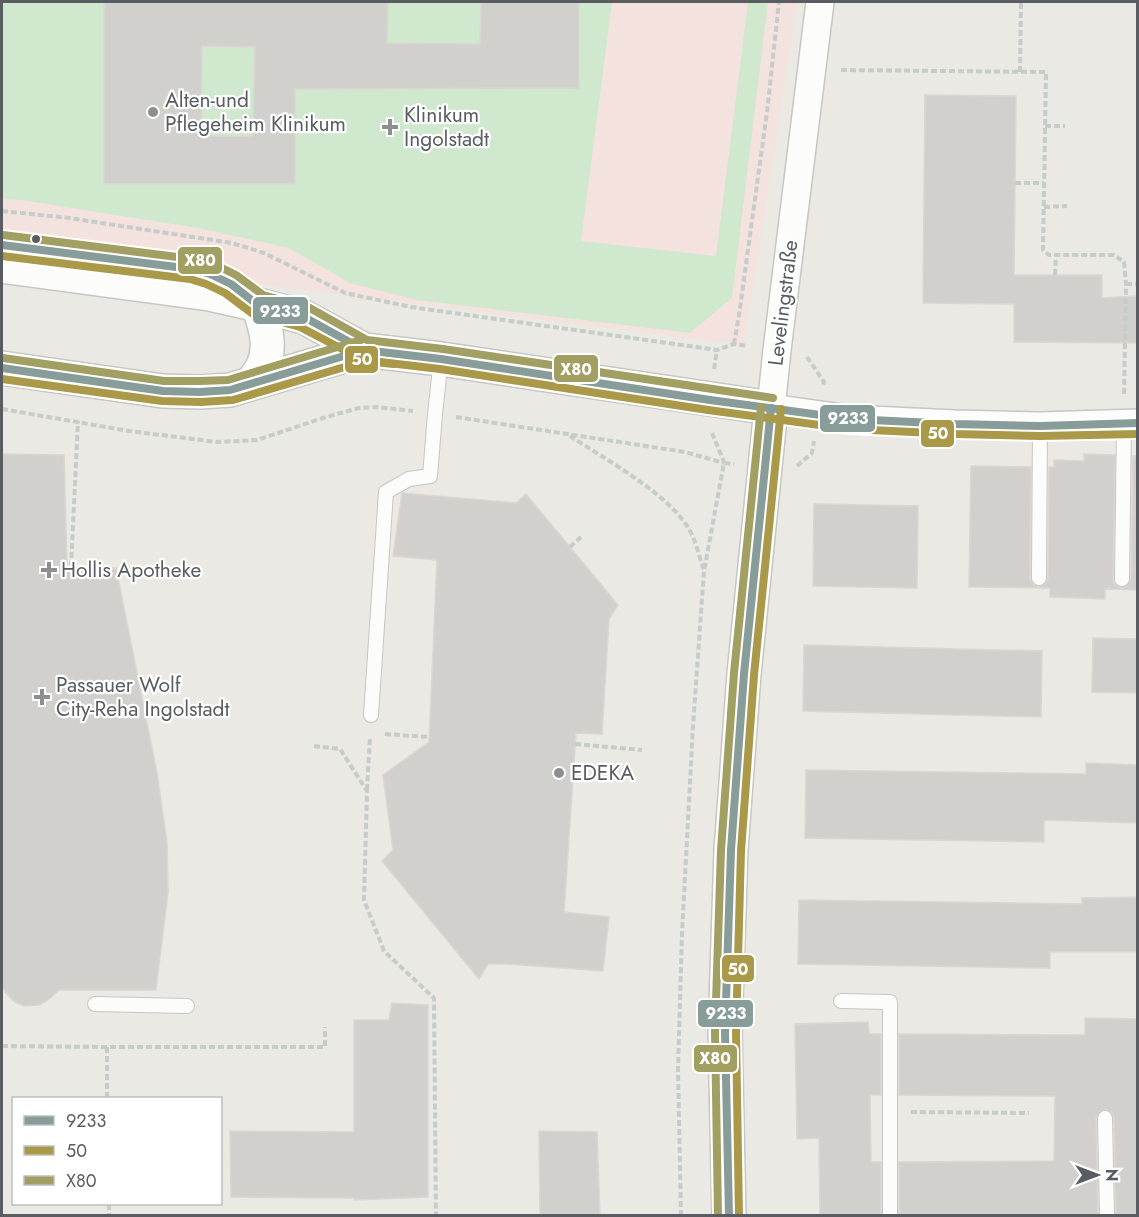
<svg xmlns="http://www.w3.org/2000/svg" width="1139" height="1217" font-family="Jost,sans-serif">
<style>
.medical{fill:#f4e2de}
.green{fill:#d0e8cd}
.building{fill:#d1d0cd;stroke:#dad7d2;stroke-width:1.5;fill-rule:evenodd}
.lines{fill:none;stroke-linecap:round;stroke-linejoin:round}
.lane-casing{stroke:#c6c6c4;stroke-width:16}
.street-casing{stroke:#c6c6c4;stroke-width:30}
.secondary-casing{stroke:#c6c7c5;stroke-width:36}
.path{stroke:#c6ccc9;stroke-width:4;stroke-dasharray:6 3;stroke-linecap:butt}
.lane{stroke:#fcfcfb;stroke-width:14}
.street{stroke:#fcfcfb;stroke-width:27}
.secondary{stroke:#fcfcfb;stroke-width:33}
.bus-1-casing{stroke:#fff;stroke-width:12}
.bus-2-casing{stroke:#fff;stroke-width:12}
.bus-3-casing{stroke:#fff;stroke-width:12}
.bus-1{stroke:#889d9a;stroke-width:8}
.bus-2{stroke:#aa9948;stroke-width:8}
.bus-3{stroke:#a29f62;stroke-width:8}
.poi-dot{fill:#8c8e8f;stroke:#fff;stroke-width:2}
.bus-dot{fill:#595d62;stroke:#fff;stroke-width:2}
.labels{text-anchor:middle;stroke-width:4.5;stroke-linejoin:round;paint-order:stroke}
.poi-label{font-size:21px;fill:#595d62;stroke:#fff;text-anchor:start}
.street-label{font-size:21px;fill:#595d62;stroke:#fff}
.line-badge{stroke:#fff;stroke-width:2}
.badge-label{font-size:16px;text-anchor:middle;font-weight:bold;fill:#fff}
</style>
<rect width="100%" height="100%" fill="#eae9e3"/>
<polygon class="medical" points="2,2 797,2 744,345 2,252"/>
<polygon class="green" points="2,2 612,2 581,241 716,256 748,2 768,2 732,298 690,333 417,300 350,283 289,248 198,228 21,200 2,199"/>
<g class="building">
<path d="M104,2h284l-1,41 93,1 1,-42h98v86l-284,1v95h-191zM202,46l53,1 -2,89h-52z"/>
<polygon points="925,95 1016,96 1014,275 1102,275 1102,298 1137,296 1137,343 1014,342 1014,304 923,303"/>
<polygon points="2,454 64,455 67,567 116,568 157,773 167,843 168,892 156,990 59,990 48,1000 39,1005 24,1006 15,1002 5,992 2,985"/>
<polygon points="1084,454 1115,455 1113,579 1114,584 1121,588 1127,586 1131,579 1133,456 1137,456 1137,590 1105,589 1105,599 1050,597 1050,588 969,587 971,466 1031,467 1030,578 1034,585 1040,587 1046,583 1048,578 1049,467 1054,467 1054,460 1084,461"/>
<polygon points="402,493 516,503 526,494 618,605 609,619 602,734 576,733 564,912 609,917 603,971 508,964 488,964 479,979 382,861 393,850 383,775 429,742 437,560 393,556"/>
<polygon points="814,504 918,506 917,588 813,586"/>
<polygon points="1093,638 1137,639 1137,693 1092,692"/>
<polygon points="804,645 1042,651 1041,717 803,711"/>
<polygon points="1086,763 1137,765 1137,823 1044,820 1044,842 805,838 806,770 1086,774"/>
<polygon points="1137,897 1137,952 1050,952 1050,968 798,964 799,900 1082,904 1082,898"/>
<polygon points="392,1003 428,1005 428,1197 354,1200 354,1198 231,1197 230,1131 354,1132 354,1020 389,1020"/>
<polygon points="1085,1018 1137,1019 1137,1215 1116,1215 1114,1118 1112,1113 1105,1109 1100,1111 1096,1118 1098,1215 899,1215 899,1162 1054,1161 1055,1096 899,1095 899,1034 1085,1035"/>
<polygon points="868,1022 869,1034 881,1034 881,1095 870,1095 871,1162 881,1162 881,1215 820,1215 819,1138 797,1139 795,1024"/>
<polygon points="539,1131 597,1132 600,1215 540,1215"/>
</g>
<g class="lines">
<defs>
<g id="lane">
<path d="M2,245l190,24c15,5 31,9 44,20"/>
<polyline points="1039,578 1040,426"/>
<polyline points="1122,579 1124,423"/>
<polyline points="371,715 386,492 409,479 430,476 435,414 441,359"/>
<polyline points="841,1001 890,1002 890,1216"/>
<polyline points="95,1004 187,1006"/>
<polyline points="1105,1118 1107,1216"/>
</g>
<polyline id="street" points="820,2 777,350 771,408 850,419 955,424 1040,426 1138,423"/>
<g id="secondary">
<polyline points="2,266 209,294 258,305 304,317 364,350 441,359 771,408 744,674 731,850 725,1032 729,1216"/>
<polyline points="2,368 163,391 200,392 230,390 364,350"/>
<path d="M253,382c3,-5 7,-10 10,-16 9,-20 2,-41 -5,-61"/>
</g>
</defs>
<use href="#lane" class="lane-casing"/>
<use href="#street" class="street-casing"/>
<use href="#secondary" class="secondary-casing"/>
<g class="path">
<polyline points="841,70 1046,72 1043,250 1049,255 1114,255 1124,262 1126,284 1124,395"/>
<polyline points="1020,72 1021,2"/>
<polyline points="1045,126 1065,126"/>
<polyline points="1015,183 1044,183"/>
<polyline points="1044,207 1067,206"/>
<polyline points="2,211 69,218 232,243 264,253 345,293 411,307 717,350 734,344 748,346"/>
<polyline points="1055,275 1056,255"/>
<polyline points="1126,284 1138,284"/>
<polyline points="734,344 739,315 767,112 779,2"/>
<polyline points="807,357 824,382 823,387"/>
<polyline points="714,369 717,350"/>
<polyline points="2,409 129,431 217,442 257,440 326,417 359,408 377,407 413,411"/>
<polyline points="456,417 685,452 724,463"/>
<polyline points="712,433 724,462"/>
<path d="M570,436c36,24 104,60 122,99 5,11 8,24 12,35"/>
<polyline points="797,466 812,453 814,441"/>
<polyline points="570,547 581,537"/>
<polyline points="71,567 78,421"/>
<polyline points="385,734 429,737"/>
<polyline points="575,744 642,750"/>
<polyline points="314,746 340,749 367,791 364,900 384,951 434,998 436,1216"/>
<polyline points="367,790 370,737"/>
<polyline points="2,1046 107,1047"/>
<polyline points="107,1098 107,1047 325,1047 325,1027"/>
<polyline points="911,1112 1029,1113"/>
<polyline points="109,1204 109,1216"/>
<polyline points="681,1216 678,1069 682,934 693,726 704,571 724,463 734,464"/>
</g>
<use href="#lane" class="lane"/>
<use href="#street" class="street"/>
<use href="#secondary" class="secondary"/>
<defs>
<g id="bus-1">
<polyline points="2,245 192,269 210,274 231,284 258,305 304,317 364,350 441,359 710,400 850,419 955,424 1040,426 1138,423"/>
<polyline points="2,368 163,391 200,392 230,390 364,350"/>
<polyline points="729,1216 725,1032 731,850 744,674 771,408"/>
</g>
<g id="bus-2">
<polyline points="2,256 190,279 206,284 225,293 253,314 300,327 363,360 440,369 708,410 849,429 955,434 1040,436 1138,434"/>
<polyline points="2,379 162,401 201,402 233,400 365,361 394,364"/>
<polyline points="739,1216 736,1032 741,851 754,675 781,409"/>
</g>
<g id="bus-3">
<polyline points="3,235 193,259 214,264 236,275 263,295 308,307 367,340 443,349 773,398"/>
<polyline points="3,358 164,381 200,381 228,380 361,340"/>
<polyline points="718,1216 715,1032 721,850 734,673 761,407"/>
</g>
</defs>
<use href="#bus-1" class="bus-1-casing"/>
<use href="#bus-2" class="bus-2-casing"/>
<use href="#bus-3" class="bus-3-casing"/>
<use href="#bus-1" class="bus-1"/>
<use href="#bus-2" class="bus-2"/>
<use href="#bus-3" class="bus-3"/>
</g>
<g class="poi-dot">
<circle cx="153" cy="112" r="6"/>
<path d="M387 118h6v6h6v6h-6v6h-6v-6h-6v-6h6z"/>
<path d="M46 561h6v6h6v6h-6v6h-6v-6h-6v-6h6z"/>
<path d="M39 688h6v6h6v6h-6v6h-6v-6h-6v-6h6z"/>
<circle cx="559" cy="773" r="6"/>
</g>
<circle class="bus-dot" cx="36" cy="239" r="5"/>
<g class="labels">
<g class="poi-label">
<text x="165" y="107">Alten-und<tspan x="165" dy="24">Pflegeheim Klinikum</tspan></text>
<text x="404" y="122">Klinikum<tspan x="404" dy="24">Ingolstadt</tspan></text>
<text x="61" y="577">Hollis Apotheke</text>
<text x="56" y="692">Passauer Wolf<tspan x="56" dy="24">City-Reha Ingolstadt</tspan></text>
<text x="571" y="780">EDEKA</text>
</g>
<g class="street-label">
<text transform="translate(783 303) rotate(-83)" y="7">Levelingstraße</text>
</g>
</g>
<g class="line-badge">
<rect x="177" y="246" width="46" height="29" rx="6" fill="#a29f62"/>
<rect x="252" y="296" width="57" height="29" rx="6" fill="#889d9a"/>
<rect x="344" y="345" width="35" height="29" rx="6" fill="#aa9948"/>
<rect x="553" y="354" width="46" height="29" rx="6" fill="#a29f62"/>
<rect x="819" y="404" width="57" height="29" rx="6" fill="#889d9a"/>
<rect x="920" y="419" width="35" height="29" rx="6" fill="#aa9948"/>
<rect x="721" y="954" width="34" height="29" rx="6" fill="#aa9948"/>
<rect x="697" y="999" width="57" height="29" rx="6" fill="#889d9a"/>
<rect x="693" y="1044" width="45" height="29" rx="6" fill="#a29f62"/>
</g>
<g class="badge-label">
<text x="200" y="266">X80</text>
<text x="280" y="317">9233</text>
<text x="362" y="365">50</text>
<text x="576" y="375">X80</text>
<text x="848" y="424">9233</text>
<text x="938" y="439">50</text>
<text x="738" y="975">50</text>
<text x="726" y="1019">9233</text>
<text x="715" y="1064">X80</text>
</g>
<rect width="1139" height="1217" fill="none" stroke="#595d62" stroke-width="6"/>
<rect x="12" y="1097" width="210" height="108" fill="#ffffff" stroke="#bdbec0" stroke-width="1.5"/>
<rect x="24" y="1116" width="30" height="9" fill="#889d9a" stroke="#bdbec0" stroke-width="1.5"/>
<text x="66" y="1127" font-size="18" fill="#595d62">9233</text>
<rect x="24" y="1146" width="30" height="9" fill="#aa9948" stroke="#bdbec0" stroke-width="1.5"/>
<text x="66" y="1157" font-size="18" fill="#595d62">50</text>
<rect x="24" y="1176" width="30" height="9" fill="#a29f62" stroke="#bdbec0" stroke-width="1.5"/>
<text x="66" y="1187" font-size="18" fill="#595d62">X80</text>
<g transform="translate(1097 1175) rotate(90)" stroke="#ffffff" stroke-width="4.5" paint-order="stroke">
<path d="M0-4.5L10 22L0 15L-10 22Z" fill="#595d62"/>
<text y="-9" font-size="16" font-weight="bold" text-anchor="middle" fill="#595d62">N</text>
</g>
</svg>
